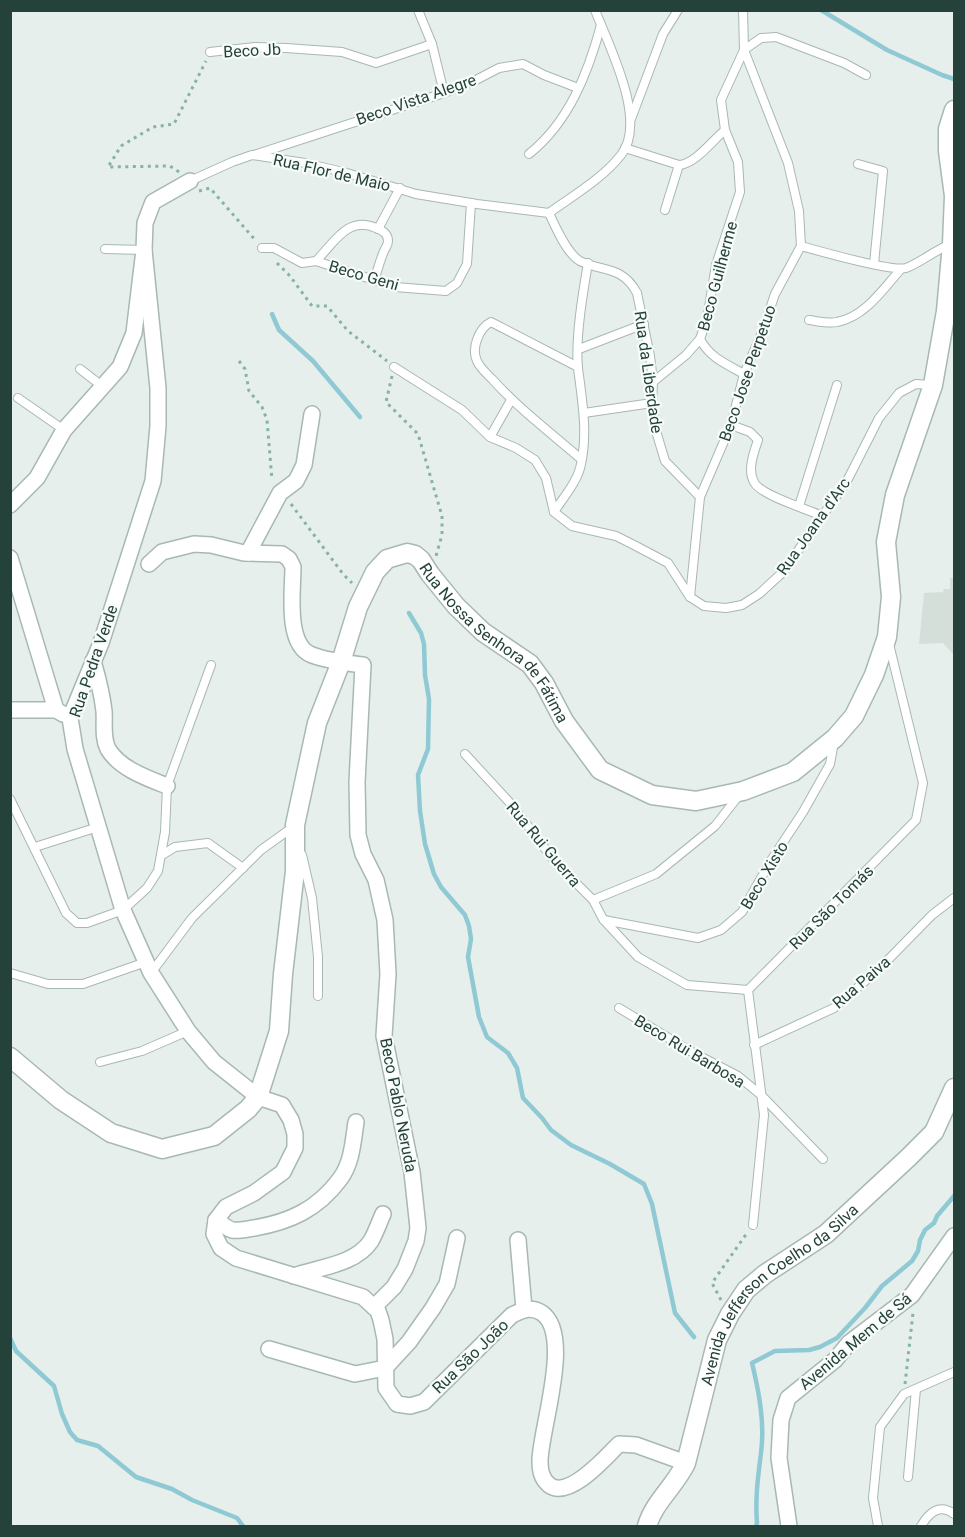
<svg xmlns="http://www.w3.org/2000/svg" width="965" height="1537" font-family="Roboto,sans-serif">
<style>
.built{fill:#d4dfda}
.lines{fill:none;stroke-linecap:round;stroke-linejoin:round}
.stream{stroke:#8ec9d4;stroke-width:4.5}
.service-casing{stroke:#a8b8b2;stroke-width:10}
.minor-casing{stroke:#a8b8b2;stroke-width:18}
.tertiary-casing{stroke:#a8b8b2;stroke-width:21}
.path{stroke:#86b3a5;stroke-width:3;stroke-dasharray:3 4.5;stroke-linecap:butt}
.service{stroke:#fff;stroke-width:8}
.minor{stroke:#fff;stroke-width:15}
.tertiary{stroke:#fff;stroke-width:18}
.labels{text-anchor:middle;stroke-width:4.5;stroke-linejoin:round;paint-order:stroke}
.street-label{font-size:16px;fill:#24423a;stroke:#f7fbf9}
</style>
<rect width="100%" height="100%" fill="#e6efeb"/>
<polygon class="built" points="950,578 954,578 954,655 943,643 919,644 924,593 943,592 944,589 950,589"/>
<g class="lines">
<g class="stream">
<polyline points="821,10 887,50 942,75 954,79"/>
<polyline points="272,314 279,330 313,361 360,417"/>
<polyline points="409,613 421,633 424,644 425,675 429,699 428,749 418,775 420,811 425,844 434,874 441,887 465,915 469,926 471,939 468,957 479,1017 487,1037 508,1053 517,1068 523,1098 542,1118 551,1130 571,1145 610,1164 644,1184 652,1204 675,1313 694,1337"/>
<polyline points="10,1338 16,1351 54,1386 62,1414 70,1432 77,1440 98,1446 136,1477 172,1489 192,1500 237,1518 243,1526"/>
<path d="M756,1526l1,-3c-2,-25 1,-46 4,-70 4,-30 -2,-61 -9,-90l23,-12 34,-1 11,-3 17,-9 28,-30 17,-22 30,-25 6,-10 2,-11 5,-10 9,-7 3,-7 17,-20"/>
</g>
<defs>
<g id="service">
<polyline points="418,10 432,44 444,93"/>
<polyline points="210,52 255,47 286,48 342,52 376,63 432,44"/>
<polyline points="631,119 663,34 678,10"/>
<path d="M625,148l54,17c16,-1 33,-24 46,-35"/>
<path d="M529,154c40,-32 59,-81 72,-129"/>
<polyline points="254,155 444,93 474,81 499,68 523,64 544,75 578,88"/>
<polyline points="858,164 883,171 874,264"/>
<path d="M190,181l42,-19 20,-7 53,8 42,10 69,21 61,10 72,9c25,-18 53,-34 72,-58 27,-34 -12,-109 -26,-145"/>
<polyline points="665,210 679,165"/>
<path d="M549,213c6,13 18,41 31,48 22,11 42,4 57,32l13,63 3,26 -1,21 4,28 9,30 35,36 -10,100"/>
<polyline points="378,229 400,188"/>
<path d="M801,246c18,5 91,26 105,22 14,-5 29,-18 45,-24"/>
<polyline points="262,248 274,248 302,263 316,261 395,287 446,291 457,283 467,264 471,203"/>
<polyline points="105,249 144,250"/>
<path d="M316,261c18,-18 32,-46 60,-33 6,2 12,6 12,13 0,4 -1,5 -3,8 -5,10 -7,21 -11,31"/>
<path d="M809,320c8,1 20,4 28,2 28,-5 46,-33 64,-53"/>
<path d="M700,339c9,18 26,25 44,35"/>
<polyline points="579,349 644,324"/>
<polyline points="394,367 462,410 490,437 516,448 535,460 546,478 554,512 572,526 616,536 634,545 668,563 690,597 704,606 726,608 742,605 759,594 783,572 847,481 879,418 899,393 916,384 931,385"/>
<path d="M578,367l-87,-45c-12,6 -20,26 -14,39 3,7 10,13 15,18 27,30 59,54 89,80"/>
<polyline points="80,369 102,386"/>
<polyline points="653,382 686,355 700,339 707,319 716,265 740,192 738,162 725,130 721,100 744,50 761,38 776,37 844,63 866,75"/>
<polyline points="18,398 64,430"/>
<polyline points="584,413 652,403"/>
<path d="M731,425l19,7 8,8c-4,12 -11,30 -4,42 6,13 53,27 68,34"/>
<polyline points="490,437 511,400"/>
<polyline points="700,497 731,425 744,374 761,335 775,294 801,246 799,211 788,163 744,50 743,10"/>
<polyline points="799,506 837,385"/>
<path d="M554,512c9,-14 24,-31 27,-48 7,-32 1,-64 -3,-96 -3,-29 5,-76 10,-105"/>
<polyline points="465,754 511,804 556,863 593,900 656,874 715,826 740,794"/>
<polyline points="10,799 66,913 77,923 87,923 123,910 147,888 158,871 165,832 167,786 211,665"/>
<polyline points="35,847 98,827"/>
<polyline points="162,855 175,847 208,843 243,868"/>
<polyline points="302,855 312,898 318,957 318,996"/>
<polyline points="593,900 603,919 638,957 687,985 748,990 916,820 923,783 889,644"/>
<polyline points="604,920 698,938 721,930 742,912 770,862 803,812 830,764 834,742"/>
<polyline points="10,973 48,984 83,984 146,962"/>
<polyline points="151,973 192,918 261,850 293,827"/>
<polyline points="748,990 764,1115 753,1225"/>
<polyline points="619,1008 690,1051 738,1076 761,1095 823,1159"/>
<polyline points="754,1045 834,1008 879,969 932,915 954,898"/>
<polyline points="100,1062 142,1051 188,1031"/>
<polyline points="908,1477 916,1389"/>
<polyline points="878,1526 873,1498 880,1427 904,1394 954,1372"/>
<path d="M921,1526c8,-13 18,-23 33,-12"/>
</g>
<g id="minor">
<path d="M144,250l14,138v38l-5,55 -52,162 -31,75 5,31 48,161 28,63 37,58 26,31 44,35 24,8 9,15 4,14v14l-12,24 -29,21 -28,14 -10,13 -2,14 7,14 15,10 127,39 15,14 3,9 4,19 1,49 11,16 13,2 14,-4 88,-87c11,-5 19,-9 30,-2 31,22 -1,114 -2,147 0,10 1,18 9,25 20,15 57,-28 70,-41l17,1 50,18"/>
<polyline points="10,505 37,478 64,430 120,367 134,333 144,250 145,223 153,202 190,181"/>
<polyline points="248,553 280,493 296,481 304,465 312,414"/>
<polyline points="10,558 56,710"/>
<path d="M149,564l13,-12 32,-8 17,1 33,8 38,1 7,5 4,8c0,23 -8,78 19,88 16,6 34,8 51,10l-6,117 1,53 5,19 13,26 9,40 3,54 -4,62 28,136 6,56 -2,13 -11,28 -11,18 -20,20"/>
<path d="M93,661c5,17 9,33 11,50 1,12 -2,26 4,38 12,20 39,29 59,37"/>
<polyline points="10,710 56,710 63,714"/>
<path d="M216,1220c5,3 10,8 16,10 7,1 15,-1 22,-2 36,-6 64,-19 86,-49 12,-16 13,-37 16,-57"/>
<polyline points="518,1240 524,1309"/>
<path d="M294,1276c25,-9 61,-11 77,-35 5,-9 8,-18 12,-27"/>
<polyline points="269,1349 355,1374 385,1368 409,1342 433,1308 447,1284 457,1238"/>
<polyline points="789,1526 779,1458 781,1420 788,1398 835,1360 849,1343 912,1295 954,1236"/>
</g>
<g id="tertiary">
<path id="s1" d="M10,1057l51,43 50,33 51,16 52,-13 34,-27 10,-12 21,-66 4,-57 12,-103v-46l22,-102 24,-61 17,-55 17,-35 12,-13 20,-6 8,2 6,5 9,14 26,32 27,26 47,32 14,19 20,38 36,49 52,25 44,6 47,-10 50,-19 42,-34 19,-22 20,-41 13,-38 4,-40 -5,-55 9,-47 38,-110 13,-74 6,-67 2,-48 -6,-45v-22l6,-19"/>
<path id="s2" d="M647,1526c7,-24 28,-40 39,-63l31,-123 13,-26 16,-24 19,-16 61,-40 83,-77 25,-25 20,-44"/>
</g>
</defs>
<use href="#service" class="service-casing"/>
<use href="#minor" class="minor-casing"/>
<use href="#tertiary" class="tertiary-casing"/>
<g class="path">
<polyline points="179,172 170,166 108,167 121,146 153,127 174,124 206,61"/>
<polyline points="199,191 210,188 256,241"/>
<polyline points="277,263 290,276 312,306 327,306 348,331 387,361"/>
<polyline points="239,361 245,369 249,391 262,407 267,420 272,480"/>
<polyline points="392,376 386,402 418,434 442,516 442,535 436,556"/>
<polyline points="291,504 343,574 352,583"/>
<polyline points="721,1300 712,1283 747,1233"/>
<polyline points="905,1384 913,1313"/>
</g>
<use href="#service" class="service"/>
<use href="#minor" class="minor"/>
<use href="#tertiary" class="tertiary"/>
</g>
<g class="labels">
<g class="street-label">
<text transform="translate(252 50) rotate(-3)" y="6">Beco Jb</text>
<text transform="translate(416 99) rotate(-19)" y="6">Beco Vista Alegre</text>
<text transform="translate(332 172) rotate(13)" y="6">Rua Flor de Maio</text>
<text transform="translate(364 275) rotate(16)" y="6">Beco Geni</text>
<text transform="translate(717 276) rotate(-75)" y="6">Beco Guilherme</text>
<text transform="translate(649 372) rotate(82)" y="6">Rua da Liberdade</text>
<text transform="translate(747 373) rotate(-71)" y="6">Beco Jose Perpetuo</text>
<text transform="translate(813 526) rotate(-55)" y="6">Rua Joana d'Arc</text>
<text dy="6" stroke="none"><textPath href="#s1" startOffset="1002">Rua Nossa Senhora de Fátima</textPath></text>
<text transform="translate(93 661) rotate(-71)" y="6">Rua Pedra Verde</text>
<text transform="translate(544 844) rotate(50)" y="6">Rua Rui Guerra</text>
<text transform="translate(764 875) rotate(-59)" y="6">Beco Xisto</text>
<text transform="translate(831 907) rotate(-45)" y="6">Rua São Tomás</text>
<text transform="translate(861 982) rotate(-41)" y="6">Rua Paiva</text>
<text transform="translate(690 1051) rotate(31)" y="6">Beco Rui Barbosa</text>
<text transform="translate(399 1105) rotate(79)" y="6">Beco Pablo Neruda</text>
<text dy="6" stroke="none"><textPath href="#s2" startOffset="276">Avenida Jefferson Coelho da Silva</textPath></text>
<text transform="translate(855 1341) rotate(-40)" y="6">Avenida Mem de Sá</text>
<text transform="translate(470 1356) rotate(-44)" y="6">Rua São João</text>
</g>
</g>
<rect width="965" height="1537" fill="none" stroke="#24423a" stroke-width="24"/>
</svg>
